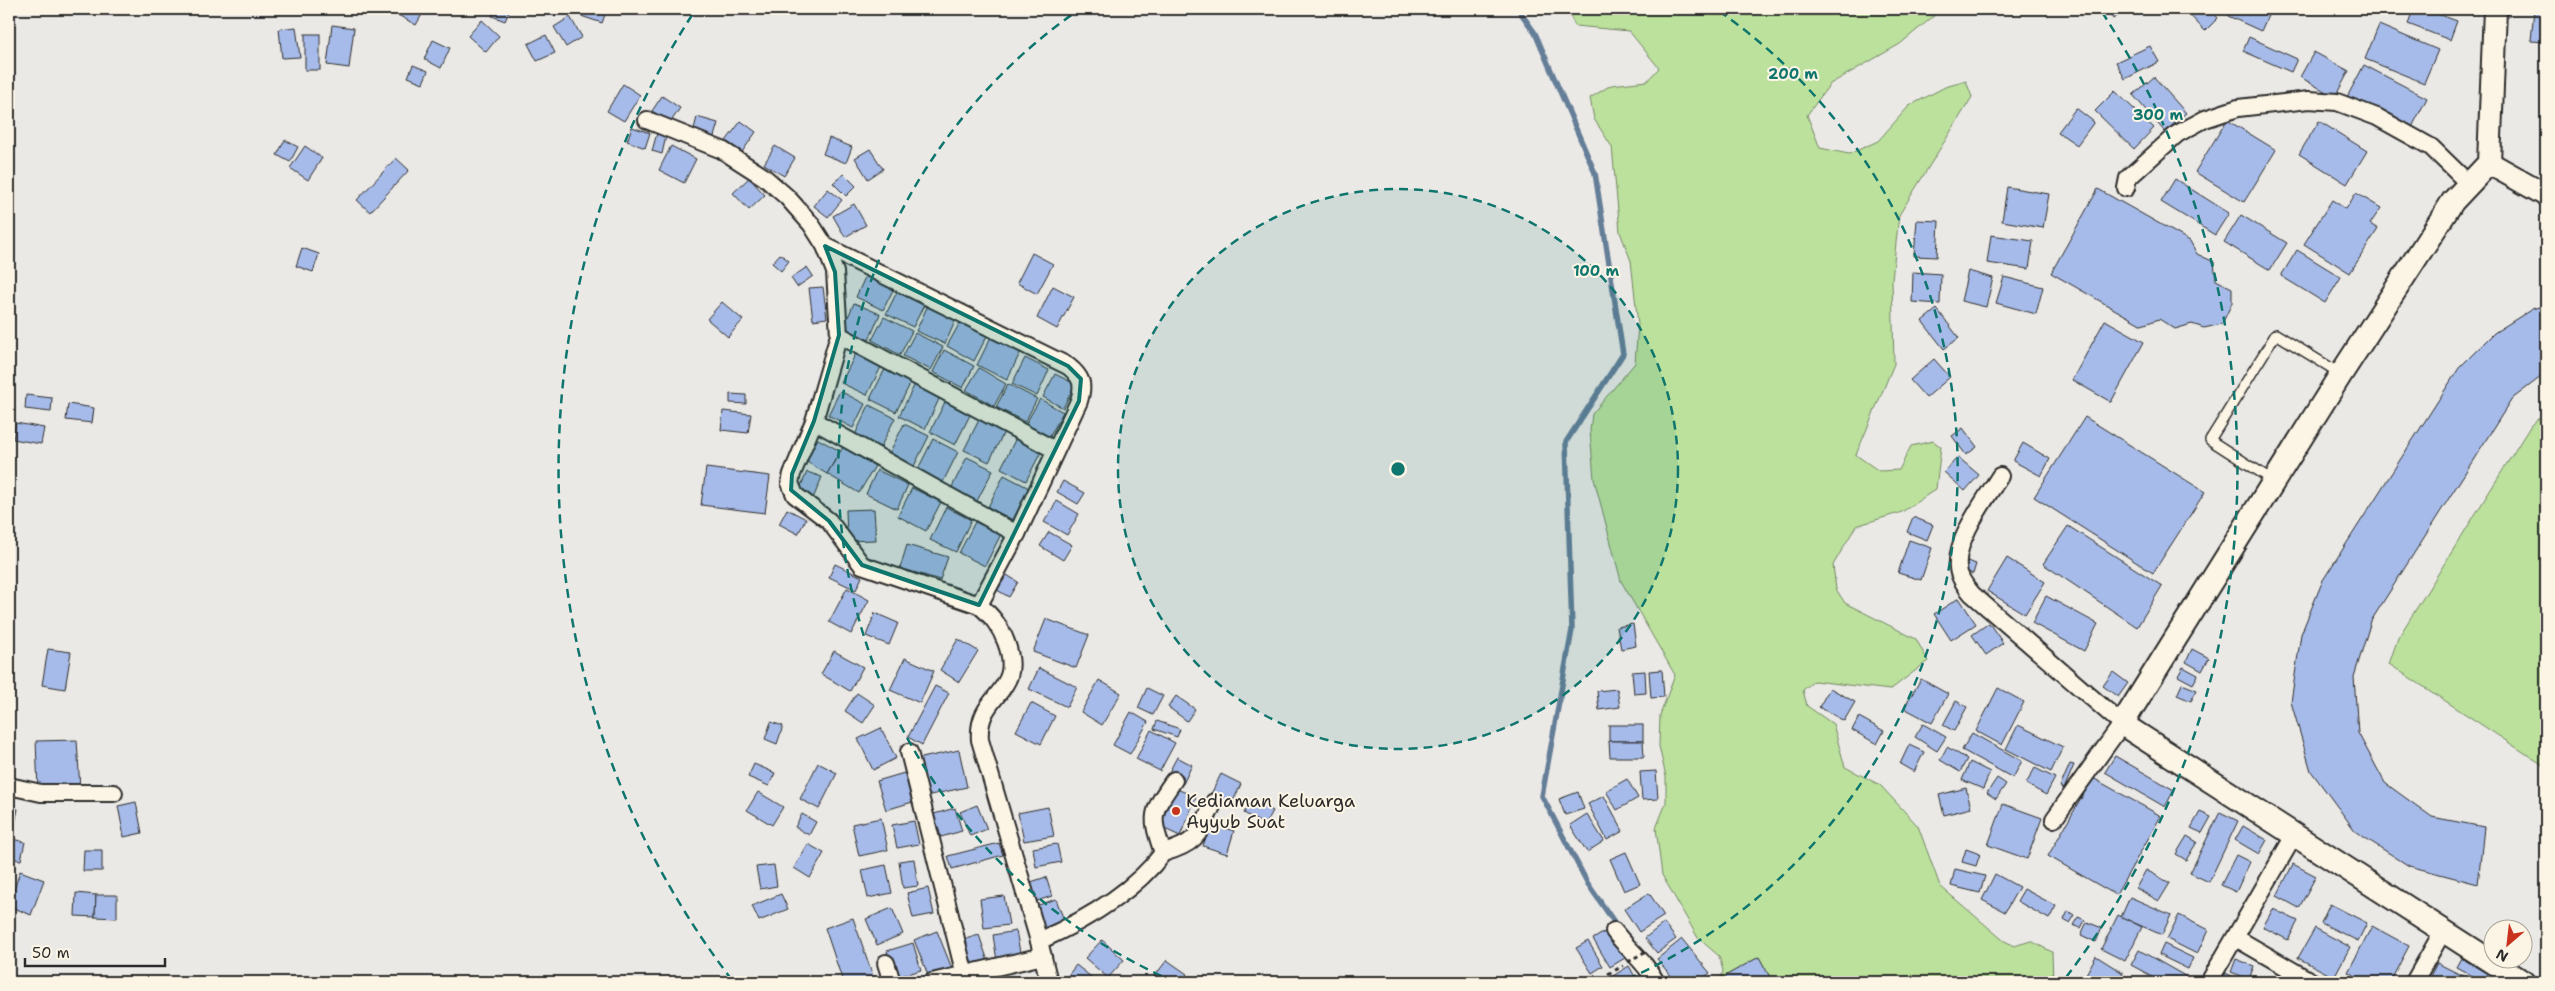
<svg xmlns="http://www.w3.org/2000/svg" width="2555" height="991" font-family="'Shantell Sans',sans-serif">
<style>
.green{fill:#bbe19c;stroke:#738664}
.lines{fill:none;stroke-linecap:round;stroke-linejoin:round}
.stream{stroke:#657e98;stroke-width:5.5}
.building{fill:#a6bbe9;stroke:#2b2b2b}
.lane-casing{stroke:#2b2b2b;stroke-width:12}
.street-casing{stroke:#2b2b2b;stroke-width:20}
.secondary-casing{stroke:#2b2b2b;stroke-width:26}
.path{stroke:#2b2b2b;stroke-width:3;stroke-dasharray:4 4;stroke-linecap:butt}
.lane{stroke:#fcf5e5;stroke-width:9}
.street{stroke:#fcf5e5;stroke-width:16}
.secondary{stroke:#fcf5e5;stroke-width:22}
.path-bridge{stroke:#2b2b2b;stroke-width:3;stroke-dasharray:4 4;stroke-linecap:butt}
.marked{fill:#0f766e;fill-opacity:0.2;stroke:#0f766e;stroke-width:4;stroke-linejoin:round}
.ring{fill:none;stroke:#0f766e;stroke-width:2.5;stroke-dasharray:9 6}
.poi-dot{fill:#c8321e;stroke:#fcf5e5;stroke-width:2}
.labels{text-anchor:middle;stroke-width:4;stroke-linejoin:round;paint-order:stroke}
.poi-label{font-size:18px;fill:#2b2b2b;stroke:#fcf5e5;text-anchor:start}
.centre{fill:#0f766e;stroke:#fcf5e5;stroke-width:2.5}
.ring-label{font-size:15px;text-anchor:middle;font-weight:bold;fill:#0f766e;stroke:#fcf5e5;stroke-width:4;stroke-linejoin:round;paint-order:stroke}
</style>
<rect width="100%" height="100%" fill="#ebe9e6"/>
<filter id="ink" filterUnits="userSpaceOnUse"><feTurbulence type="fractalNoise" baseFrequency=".02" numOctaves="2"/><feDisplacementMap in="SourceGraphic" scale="10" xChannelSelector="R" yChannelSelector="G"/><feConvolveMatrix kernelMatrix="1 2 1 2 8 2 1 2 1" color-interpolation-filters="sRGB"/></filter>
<g filter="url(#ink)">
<g class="green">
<polygon points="1567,9 1946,9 1941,10 1900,44 1830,84 1807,115 1820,148 1849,154 1878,141 1909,106 1945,87 1966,81 1972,97 1899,215 1892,280 1894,364 1856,455 1879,471 1899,470 1911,446 1933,441 1941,447 1936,489 1902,512 1856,526 1833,565 1836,589 1845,603 1916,639 1928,661 1890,690 1814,681 1803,690 1807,706 1833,724 1845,767 1880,785 1918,826 1940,886 2003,940 2014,946 2031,941 2052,952 2053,982 1720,982 1723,971 1719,956 1698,938 1662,875 1656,828 1666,803 1666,777 1659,746 1660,715 1675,675 1621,581 1594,479 1590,430 1592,414 1635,363 1638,325 1631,261 1620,232 1612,147 1594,119 1590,98 1611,85 1647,81 1659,68 1629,31 1575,26"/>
<polygon points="2546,412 2546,767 2389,664 2398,638 2531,425"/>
</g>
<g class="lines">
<polyline class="stream" points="1518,9 1535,33 1595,173 1623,354 1566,442 1572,630 1542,796 1588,884 1619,929"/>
</g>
<g class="building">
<polygon points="303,9 321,9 305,14"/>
<polygon points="401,9 425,9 416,25 398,15"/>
<polygon points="494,9 510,9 505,21 492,16"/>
<polygon points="540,9 559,9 555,16"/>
<polygon points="577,9 607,9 602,23 575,14"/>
<polygon points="2106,9 2127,9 2113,19"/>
<polygon points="2184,9 2210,9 2218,18 2205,31"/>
<polygon points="2232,9 2271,9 2261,31 2228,16"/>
<polygon points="2413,9 2424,9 2457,21 2450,40 2408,24"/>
<polygon points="2444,9 2460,9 2458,13"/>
<polygon points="2534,9 2546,9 2546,42 2531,41"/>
<polygon points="570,17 582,37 566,47 554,27"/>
<polygon points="482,20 499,36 486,52 468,36"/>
<polygon points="332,25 354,28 349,68 327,65"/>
<polygon points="2379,25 2438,50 2424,83 2365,59"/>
<polygon points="296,27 300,57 282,58 279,29"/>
<rect x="305" y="34" width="15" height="36"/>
<polygon points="546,35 555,53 537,61 528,44"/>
<polygon points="2249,37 2297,59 2291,72 2243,51"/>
<polygon points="433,40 450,48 441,68 424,59"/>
<polygon points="2150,46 2159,62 2125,79 2116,62"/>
<polygon points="2314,52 2349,71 2335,97 2300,77"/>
<polygon points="413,65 428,71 423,83 408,77"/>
<polygon points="2364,65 2427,98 2410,131 2347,97"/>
<polygon points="2154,77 2186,113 2165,132 2133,95"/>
<polygon points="623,84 640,95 624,121 607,111"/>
<polygon points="2115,91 2154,128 2134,149 2095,111"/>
<polygon points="662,96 680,108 670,123 652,111"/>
<polygon points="2076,108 2094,122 2077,145 2058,132"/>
<polygon points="697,117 718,123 712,143 692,137"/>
<polygon points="2227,120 2276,150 2244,202 2195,172"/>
<polygon points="741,121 756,132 742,152 726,141"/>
<polygon points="2319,121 2367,151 2347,184 2299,154"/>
<polygon points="632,127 650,133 645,148 627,141"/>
<polygon points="657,133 666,136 662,154 652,151"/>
<polygon points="829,138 852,147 846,163 823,154"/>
<polygon points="285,140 298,147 290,162 277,155"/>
<polygon points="305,146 322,158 308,180 290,168"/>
<polygon points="671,146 696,159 684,183 659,170"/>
<polygon points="775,146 795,158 784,176 764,164"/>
<polygon points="870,149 883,169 868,179 855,158"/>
<polygon points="396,158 409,170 370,212 357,200"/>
<polygon points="844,174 856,186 846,196 833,183"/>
<polygon points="749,178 765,195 749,210 733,193"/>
<polygon points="2175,179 2229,213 2215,235 2161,202"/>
<polygon points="2007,187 2049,194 2043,228 2002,221"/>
<polygon points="828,189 842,200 828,217 814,206"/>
<polygon points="2098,189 2190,241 2197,254 2214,262 2216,280 2232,288 2232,303 2222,324 2204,328 2192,324 2175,329 2159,319 2142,325 2051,273"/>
<polygon points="2356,193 2381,208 2370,224 2378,229 2350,273 2304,244 2332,200 2346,209"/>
<polygon points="854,204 866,225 845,237 833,216"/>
<polygon points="2241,215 2287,243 2270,270 2224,242"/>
<polygon points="1917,220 1939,221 1937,257 1914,256"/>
<polygon points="1991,235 2033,241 2029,269 1987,263"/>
<polygon points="302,248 319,254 313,272 296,266"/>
<polygon points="2297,250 2341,277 2325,303 2281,276"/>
<polygon points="1032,253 1053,264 1037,294 1017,283"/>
<polygon points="780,254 789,261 781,271 772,263"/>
<polygon points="807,267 813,276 797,287 791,278"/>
<polygon points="1968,271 1993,278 1986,307 1961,301"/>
<polygon points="1913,272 1941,274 1940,304 1912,302"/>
<polygon points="866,275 894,288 883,310 856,297"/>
<polygon points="2004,277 2043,287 2036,314 1996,303"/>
<polygon points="1053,286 1074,297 1057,329 1037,318"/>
<polygon points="823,287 827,318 813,320 809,288"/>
<polygon points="899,288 926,301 913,327 886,314"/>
<polygon points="722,302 743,320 728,337 707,319"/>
<polygon points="854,303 880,314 869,340 843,329"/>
<polygon points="929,303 957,317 945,344 916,331"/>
<polygon points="2546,305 2546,373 2512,399 2371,621 2354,677 2358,733 2385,783 2432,817 2484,827 2478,884 2409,866 2356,832 2311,771 2291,702 2301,634 2323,580 2459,368 2494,333 2532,309"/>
<polygon points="1937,309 1959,338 1944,349 1922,321"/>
<polygon points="884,317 912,331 900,355 872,340"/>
<polygon points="962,319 988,334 974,361 947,346"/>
<polygon points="2105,320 2144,342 2111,402 2072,380"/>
<polygon points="915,333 943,347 931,370 903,356"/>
<polygon points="991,337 1021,351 1007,380 977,365"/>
<polygon points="944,350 974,366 963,388 933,372"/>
<polygon points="857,351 883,363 867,395 841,383"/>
<polygon points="1025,358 1049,370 1037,396 1012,384"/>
<polygon points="1934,359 1950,377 1926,398 1910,380"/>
<polygon points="886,367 912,380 896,412 870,399"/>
<polygon points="979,368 1006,384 994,406 966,390"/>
<polygon points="1055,374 1075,384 1063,408 1043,397"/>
<polygon points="915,384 940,397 925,429 899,416"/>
<polygon points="1008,384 1037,399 1025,422 996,407"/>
<polygon points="840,391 865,404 853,428 828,415"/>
<polygon points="730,394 746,395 746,404 730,403"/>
<polygon points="26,395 52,398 51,412 25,409"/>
<polygon points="1040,399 1063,412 1049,438 1025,425"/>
<polygon points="946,400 971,413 955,445 930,432"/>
<polygon points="68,404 94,408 92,423 66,420"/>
<polygon points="869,405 895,418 879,450 854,437"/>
<polygon points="723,411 751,414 748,433 721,430"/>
<polygon points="2085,417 2205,492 2153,573 2034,497"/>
<polygon points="980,418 1005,430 989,462 964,450"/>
<polygon points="16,423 44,428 41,444 13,439"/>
<polygon points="904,424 929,436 913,468 888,456"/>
<polygon points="1963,428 1977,447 1966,455 1952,436"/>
<polygon points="1017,436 1043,448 1026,481 1001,468"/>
<polygon points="818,439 840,451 827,474 805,461"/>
<polygon points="933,439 958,452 942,484 917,471"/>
<polygon points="2023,443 2050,459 2041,476 2013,461"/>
<polygon points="843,447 875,466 859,493 827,474"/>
<polygon points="967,457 993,470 977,501 951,489"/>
<polygon points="1958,457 1979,475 1965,491 1944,472"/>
<polygon points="706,468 770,476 765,513 701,505"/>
<polygon points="877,470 908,485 897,509 866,494"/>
<polygon points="807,472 822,477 812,501 797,495"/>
<polygon points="1004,475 1029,488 1013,520 988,507"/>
<polygon points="1063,481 1085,493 1078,504 1057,492"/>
<polygon points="912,488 941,502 926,531 898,516"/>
<polygon points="1057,501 1079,514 1067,535 1044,522"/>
<polygon points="946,507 971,520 956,552 930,540"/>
<polygon points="787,509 806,519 798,534 779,524"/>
<polygon points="874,509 876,540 847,541 846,510"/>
<polygon points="1913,517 1933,525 1927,540 1907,532"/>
<polygon points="975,522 1001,534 985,566 959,553"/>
<polygon points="2068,526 2162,586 2137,627 2043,564"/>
<polygon points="1049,532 1072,545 1063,560 1040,546"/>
<polygon points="1909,540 1932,548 1921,580 1898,573"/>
<polygon points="907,545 948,557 940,580 900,568"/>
<polygon points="2007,558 2045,582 2025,614 1987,591"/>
<polygon points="1965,560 1976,564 1973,574 1961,569"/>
<polygon points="835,564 862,577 856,590 829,577"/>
<polygon points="1007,575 1018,582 1009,597 997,590"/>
<polygon points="847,588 869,600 851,634 829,622"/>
<polygon points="2046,596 2098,624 2084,651 2032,623"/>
<polygon points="1959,598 1976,624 1951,640 1934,614"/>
<polygon points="875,613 898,623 889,645 866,636"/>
<polygon points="1046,619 1089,635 1076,668 1033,652"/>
<polygon points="1989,623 2003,643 1986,655 1972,635"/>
<polygon points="1633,624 1636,646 1621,649 1617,627"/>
<polygon points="958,639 978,651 959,682 940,670"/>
<polygon points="48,649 71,652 65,689 42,685"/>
<polygon points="2192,649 2209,658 2202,671 2186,662"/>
<polygon points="834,651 863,667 850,691 821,674"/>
<polygon points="905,658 934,671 920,703 890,690"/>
<polygon points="2183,667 2198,675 2193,684 2178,676"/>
<polygon points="1039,668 1077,687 1067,707 1029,689"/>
<polygon points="1662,670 1664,697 1651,698 1649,671"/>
<polygon points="1645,671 1646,693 1634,694 1632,672"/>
<polygon points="2113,672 2128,683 2118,697 2103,686"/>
<polygon points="1921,679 1948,694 1932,723 1904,708"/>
<polygon points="1099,680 1121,693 1102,725 1081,712"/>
<polygon points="2182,684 2197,690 2191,701 2177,695"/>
<polygon points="935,686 949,693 922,745 908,737"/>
<polygon points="1147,688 1163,696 1153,715 1138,708"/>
<polygon points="1830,688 1855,702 1844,721 1819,707"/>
<polygon points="1998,688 2024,702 2002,745 1976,731"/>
<polygon points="1617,689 1620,707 1599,710 1597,691"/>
<polygon points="857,693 875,705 863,723 845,711"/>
<polygon points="1176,696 1195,709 1187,721 1168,707"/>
<polygon points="1956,701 1967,707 1954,731 1943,725"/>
<polygon points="1031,703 1055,716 1041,744 1016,731"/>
<polygon points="1131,712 1148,722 1130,754 1113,745"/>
<polygon points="1859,717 1884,731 1877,744 1852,730"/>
<polygon points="1157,721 1180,729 1177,737 1154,729"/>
<polygon points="771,722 783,726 777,744 765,739"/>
<polygon points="1923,724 1946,737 1937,751 1915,737"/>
<rect x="1609" y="725" width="34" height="16"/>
<polygon points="2018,725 2063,747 2051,772 2006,749"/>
<polygon points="881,728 896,758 873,770 858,739"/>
<polygon points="1151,730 1175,743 1160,771 1136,759"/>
<polygon points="1972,733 2022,761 2013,778 1962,750"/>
<polygon points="77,740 80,789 38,791 36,741"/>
<polygon points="1609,741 1643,741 1644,757 1610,757"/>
<polygon points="1909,745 1924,752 1914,772 1900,764"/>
<polygon points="1947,747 1967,759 1960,772 1940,760"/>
<polygon points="959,750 967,787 926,796 917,759"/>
<polygon points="2115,756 2174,790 2165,807 2105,772"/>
<polygon points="1177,757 1192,765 1183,784 1167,776"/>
<polygon points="1970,762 1990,772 1983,789 1962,780"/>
<polygon points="818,763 837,773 819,809 800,799"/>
<polygon points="754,764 775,773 769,786 748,777"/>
<polygon points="2070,764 2074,765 2064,789 2060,787"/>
<polygon points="2035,768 2055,778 2046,795 2026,784"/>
<polygon points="911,771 919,800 886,810 877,781"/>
<polygon points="1656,771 1658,799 1642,800 1640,772"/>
<polygon points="1221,774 1241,784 1231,806 1210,796"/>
<polygon points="1997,778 2006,784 1996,799 1987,793"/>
<polygon points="2093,778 2161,816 2116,895 2048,856"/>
<polygon points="1627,779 1638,798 1617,810 1606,791"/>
<polygon points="1172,787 1196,797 1180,836 1156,825"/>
<polygon points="1966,788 1971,808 1944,815 1939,795"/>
<polygon points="758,792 783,807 772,825 747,810"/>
<polygon points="1578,792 1584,809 1565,815 1559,799"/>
<polygon points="1604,796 1623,831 1607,840 1588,804"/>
<polygon points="1252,799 1273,811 1265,825 1244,813"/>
<polygon points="136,802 142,833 124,837 118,806"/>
<polygon points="2003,804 2042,818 2027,859 1988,845"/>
<polygon points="977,805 987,829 970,836 960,812"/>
<polygon points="9,807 18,809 12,839 25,842 21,860 9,858"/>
<polygon points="1048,807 1054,836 1024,841 1018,813"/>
<polygon points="955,808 962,831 941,837 934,814"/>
<polygon points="2200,812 2211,817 2202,833 2191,828"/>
<polygon points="2220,812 2238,821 2209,882 2190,873"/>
<polygon points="802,814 816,822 809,835 795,827"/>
<polygon points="1587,814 1604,841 1587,852 1570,825"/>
<polygon points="881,818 888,850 859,856 852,824"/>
<polygon points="914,821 919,844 897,848 892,825"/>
<polygon points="1210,823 1234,831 1227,854 1203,846"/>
<polygon points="2243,826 2267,840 2259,854 2235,840"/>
<polygon points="2187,836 2197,842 2186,860 2176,854"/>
<polygon points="999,843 1003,855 952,869 948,856"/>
<polygon points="808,844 824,853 810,878 794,868"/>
<polygon points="1057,844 1061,862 1036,867 1033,848"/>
<polygon points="1966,849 1980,854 1976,866 1962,862"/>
<polygon points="84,850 102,850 102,871 83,871"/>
<polygon points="1626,852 1640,884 1624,891 1610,859"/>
<polygon points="2236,855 2250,862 2236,892 2221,885"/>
<polygon points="914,859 918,886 903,888 899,861"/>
<polygon points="2293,864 2316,876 2299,908 2277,896"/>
<polygon points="774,865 777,886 760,889 756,867"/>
<polygon points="886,865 892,893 868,898 862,870"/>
<polygon points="1955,869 1985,876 1980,893 1951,886"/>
<polygon points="2146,870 2170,883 2159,901 2136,888"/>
<polygon points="20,871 44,880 31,915 9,906"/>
<polygon points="1995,874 2019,887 2005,912 1982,900"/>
<polygon points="1046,877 1052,896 1031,903 1025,884"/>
<polygon points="928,888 934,914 913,918 907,893"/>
<polygon points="2024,889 2056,906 2049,919 2017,901"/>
<polygon points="76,893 96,895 95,917 75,916"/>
<polygon points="1649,893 1664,916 1639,932 1624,909"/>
<polygon points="781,894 788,909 759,921 752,906"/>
<polygon points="96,895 117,895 117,918 95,917"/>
<polygon points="1004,896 1009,925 984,928 980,899"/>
<polygon points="2130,897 2171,915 2162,935 2121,917"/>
<polygon points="1056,899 1064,920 1041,929 1033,907"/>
<polygon points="2330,904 2367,923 2358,941 2321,923"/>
<polygon points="892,908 903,934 877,945 866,919"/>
<polygon points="2273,909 2298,921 2288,940 2263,927"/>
<polygon points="2068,911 2074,915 2069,923 2064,920"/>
<polygon points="2118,915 2142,927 2125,961 2101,949"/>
<polygon points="2179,915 2208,930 2197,954 2167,939"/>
<polygon points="2078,917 2085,920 2081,928 2073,925"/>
<polygon points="853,918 875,982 843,982 825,928"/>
<polygon points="2087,922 2102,928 2096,942 2081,935"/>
<polygon points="1664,923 1676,939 1657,953 1645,938"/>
<polygon points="2372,926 2409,946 2390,982 2367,982 2348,972"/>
<polygon points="2315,928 2350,947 2334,977 2298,958"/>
<polygon points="1608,930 1625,958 1610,967 1593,939"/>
<polygon points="937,931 953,971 930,980 914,940"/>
<polygon points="1016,931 1021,957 997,961 993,935"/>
<polygon points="979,935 989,964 969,971 959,941"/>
<polygon points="1682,939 1710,973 1698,982 1676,982 1657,959"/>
<polygon points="1102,940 1124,960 1108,978 1085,958"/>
<polygon points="1588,941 1603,966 1592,973 1576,948"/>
<polygon points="913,943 921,970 895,978 887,951"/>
<polygon points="2164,944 2193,958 2188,969 2159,955"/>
<polygon points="2139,950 2185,976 2182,982 2163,982 2131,965"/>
<polygon points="2096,956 2123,973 2117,982 2096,982 2085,976"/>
<polygon points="1759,957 1771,979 1766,982 1729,982 1725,976"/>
<polygon points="2461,958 2493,977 2491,982 2484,982 2456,967"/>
<polygon points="2236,959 2254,966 2249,979 2231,972"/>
<polygon points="1167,960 1187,974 1181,982 1150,982"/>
<polygon points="2437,963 2469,979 2467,982 2437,982 2429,978"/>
<polygon points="1076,965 1095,980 1094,982 1063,982"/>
<polygon points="1629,966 1638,982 1617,982 1613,976"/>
<polygon points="2226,973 2242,982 2221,982"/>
<polygon points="2132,977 2141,982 2129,982"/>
</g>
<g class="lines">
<defs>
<polyline id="lane" points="2274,481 2210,440 2276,334 2341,374"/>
<g id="street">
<path d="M647,120l75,30 42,27 23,20 24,27 14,22 10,26 4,63 -25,86 -22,53 -2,9 5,12 34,26 33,44 117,40c13,11 21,21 27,37 20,53 -30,50 -26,98l59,201 10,41"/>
<polyline points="2126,188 2128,178 2177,134 2205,119 2238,108 2309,100 2337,102 2377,117 2431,147 2468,183"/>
<path d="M825,246l243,120c14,11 16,18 11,35l-62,133 -38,71"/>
<polyline points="839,335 1055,450"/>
<polyline points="814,421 1017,534"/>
<path d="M2000,476c-14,23 -45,63 -42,91 0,9 8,20 14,27l150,130 -68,95"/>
<polyline points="909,752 965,975"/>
<polyline points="9,786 41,793 114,793"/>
<path d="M1163,853c36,-10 36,-20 51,-51"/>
<path d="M1614,931c14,19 31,30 42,51"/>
<polyline points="2236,938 2312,982"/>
<path d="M1039,941c45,-20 94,-48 124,-88 -13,-39 -12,-39 11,-73"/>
<polyline points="886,963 892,982"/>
<polyline points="932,982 1043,956"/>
<polyline points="2209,982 2295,834"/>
<polyline points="2414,982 2443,931"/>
</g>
<g id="secondary">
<polyline points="2495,9 2489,163 2453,201 2341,374 2122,724 2523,982"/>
<polyline points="2489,163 2546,195"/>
</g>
</defs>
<use href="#lane" class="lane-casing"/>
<use href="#street" class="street-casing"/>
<use href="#secondary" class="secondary-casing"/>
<polyline class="path" points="1608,974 1623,966"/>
<use href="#lane" class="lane"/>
<use href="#street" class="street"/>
<use href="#secondary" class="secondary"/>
<polyline class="path-bridge" points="1628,962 1646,951"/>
</g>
</g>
<path class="marked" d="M825,246l243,120 13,13 -2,22 -100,204 -117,-40 -33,-44 -38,-31 1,-16 22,-53 25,-86 -4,-63z"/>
<circle cx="1398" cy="469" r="280" fill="#0f766e" fill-opacity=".12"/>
<g class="ring">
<circle cx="1398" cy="469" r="280"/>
<path d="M1175 982A559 559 0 0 1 1077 11M1719 11A559 559 0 0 1 1621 982"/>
<path d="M732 980A839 839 0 0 1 694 12M2102 12A839 839 0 0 1 2064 980"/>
</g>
<circle class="poi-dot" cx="1176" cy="811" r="5"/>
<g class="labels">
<g class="poi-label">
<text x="1186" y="807">Kediaman Keluarga<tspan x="1186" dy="21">Ayyub Suat</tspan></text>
</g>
</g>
<circle cx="1398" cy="469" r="8" class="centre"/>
<g class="ring-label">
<text x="1793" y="79">200 m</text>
<text x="2158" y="120">300 m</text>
<text x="1596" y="276">100 m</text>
</g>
<rect width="2555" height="991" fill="none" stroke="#fcf5e5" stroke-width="30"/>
<rect x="15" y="15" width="2525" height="961" fill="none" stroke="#2b2b2b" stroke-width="2" filter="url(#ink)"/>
<g transform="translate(2508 944) rotate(208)"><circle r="24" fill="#fcf5e5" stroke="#a8a49b"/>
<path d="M0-4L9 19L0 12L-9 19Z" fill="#c8321e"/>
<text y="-8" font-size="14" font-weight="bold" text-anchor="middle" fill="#2b2b2b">N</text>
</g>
<path d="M25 958v8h140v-8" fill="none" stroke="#2b2b2b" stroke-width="2.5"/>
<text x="32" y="958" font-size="15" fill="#2b2b2b" stroke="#fcf5e5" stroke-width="4" paint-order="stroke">50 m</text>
</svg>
